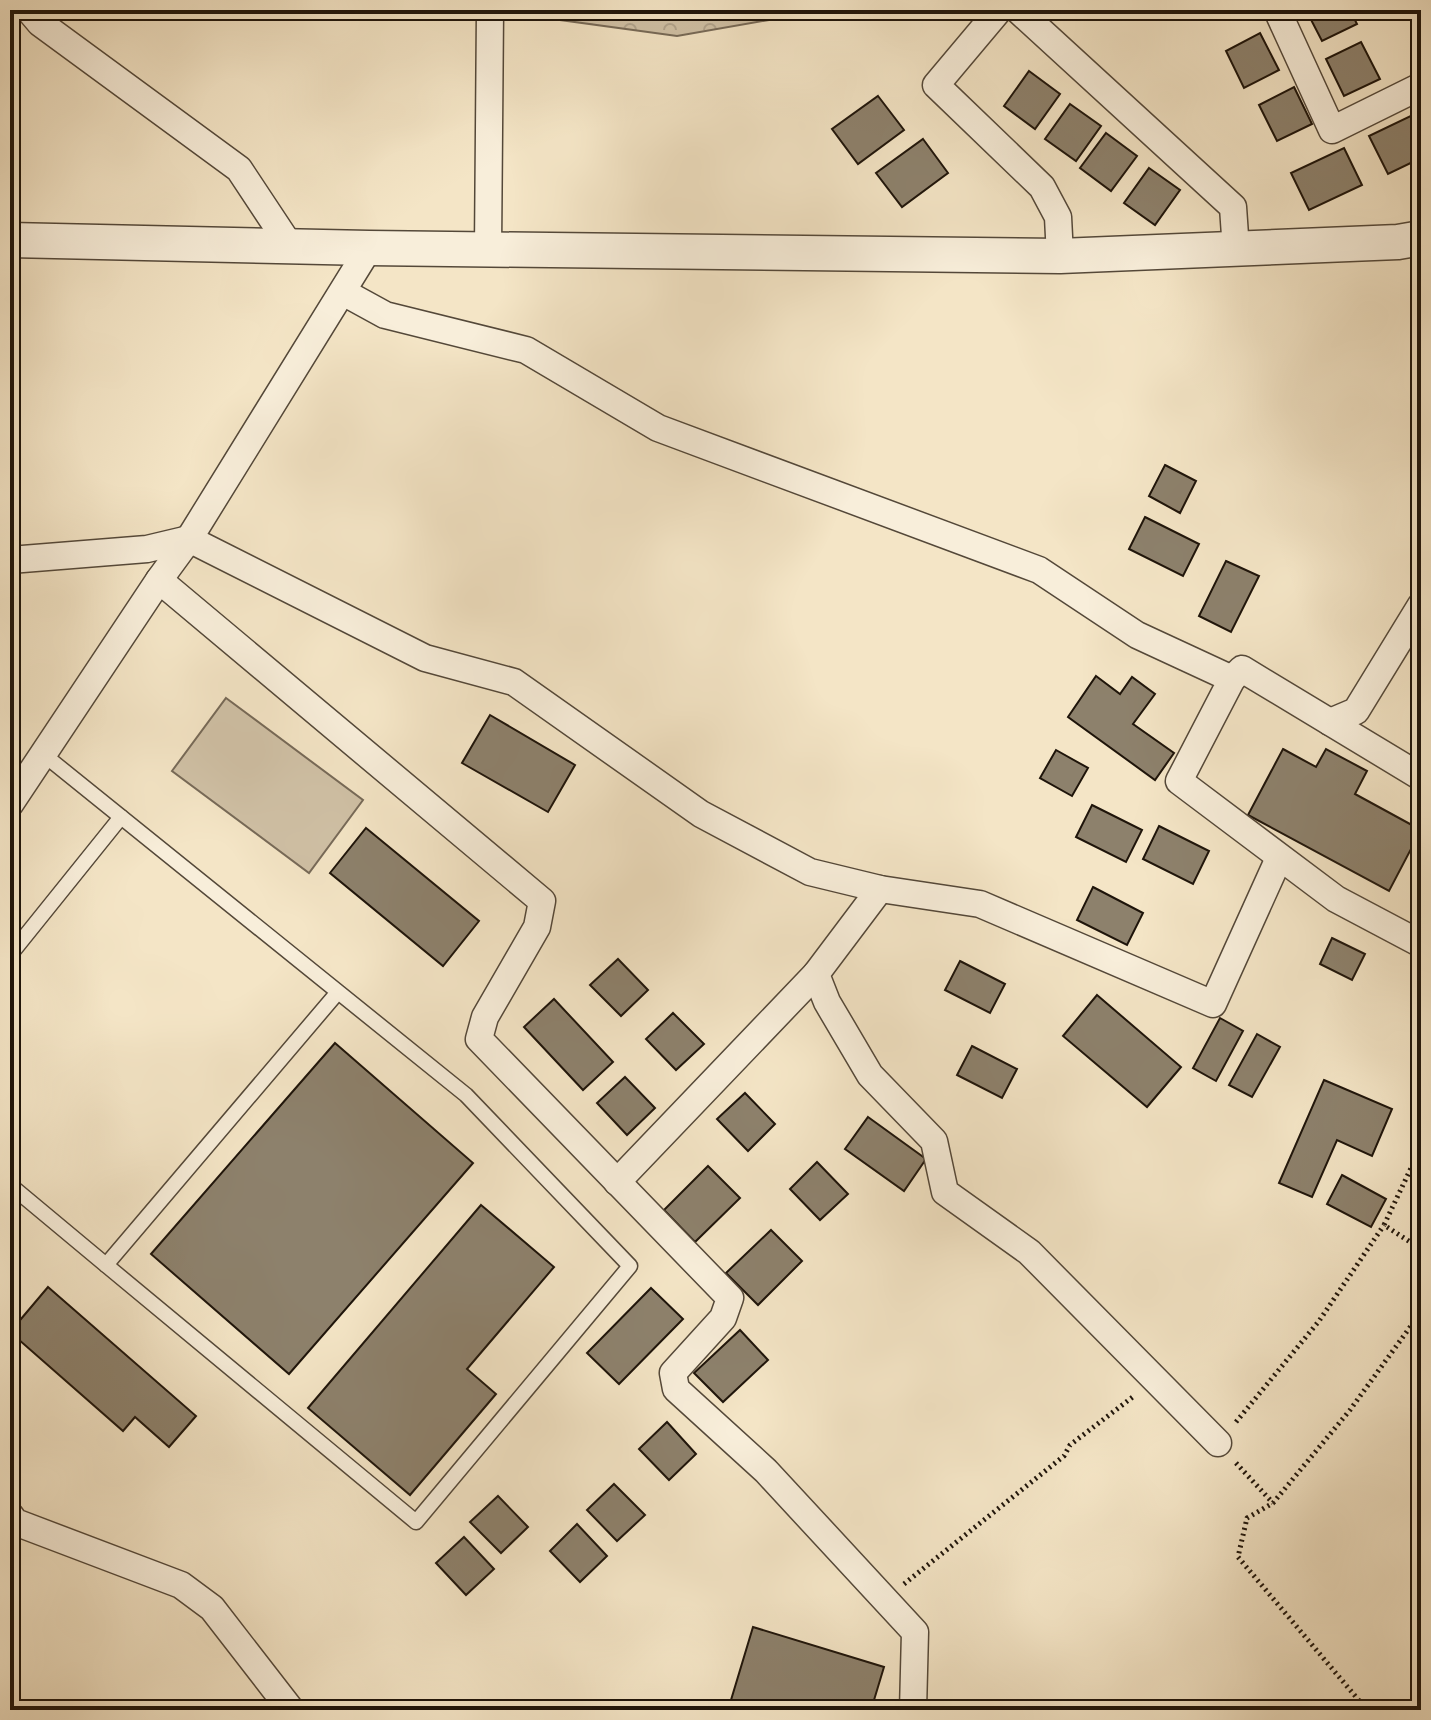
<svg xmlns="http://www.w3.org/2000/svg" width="1431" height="1720" font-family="'IM FELL Great Primer',serif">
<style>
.forest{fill:url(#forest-crowns);stroke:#776a58;stroke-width:2}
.garden{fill:#d0c1a6;stroke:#776a58;stroke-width:2}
.building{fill:#8d816c;stroke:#1e140a;stroke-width:2}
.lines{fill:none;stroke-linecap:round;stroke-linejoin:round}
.service-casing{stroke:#544839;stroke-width:17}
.minor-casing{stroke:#544839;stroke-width:29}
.tertiary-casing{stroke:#544839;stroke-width:37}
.path{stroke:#1e140a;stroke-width:5;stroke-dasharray:2 4;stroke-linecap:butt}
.service{stroke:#f8eeda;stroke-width:14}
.minor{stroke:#f8eeda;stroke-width:26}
.tertiary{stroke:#f8eeda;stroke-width:34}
</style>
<defs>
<pattern id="forest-crowns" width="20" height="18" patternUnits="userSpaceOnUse" patternTransform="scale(2)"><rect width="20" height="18" fill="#d0c1a6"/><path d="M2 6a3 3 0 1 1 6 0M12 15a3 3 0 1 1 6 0" fill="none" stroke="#b2a58e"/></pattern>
</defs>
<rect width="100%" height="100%" fill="#f4e5c6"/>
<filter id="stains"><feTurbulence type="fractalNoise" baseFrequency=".0025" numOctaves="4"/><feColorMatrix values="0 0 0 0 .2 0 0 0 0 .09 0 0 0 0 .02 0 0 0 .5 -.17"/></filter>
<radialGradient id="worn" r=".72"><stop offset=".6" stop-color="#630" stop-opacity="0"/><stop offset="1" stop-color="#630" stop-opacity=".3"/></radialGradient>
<polygon class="forest" points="549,10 826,10 677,36 553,19"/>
<polygon class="garden" points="226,698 363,800 309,873 172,771"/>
<g class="building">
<polygon points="1306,10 1350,10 1357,24 1322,41"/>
<polygon points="1260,33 1279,70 1244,88 1226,51"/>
<polygon points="1361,42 1380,79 1344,96 1326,59"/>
<polygon points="1029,71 1060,94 1035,129 1004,106"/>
<polygon points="1294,87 1312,124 1277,141 1259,105"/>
<polygon points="878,96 904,130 858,164 832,129"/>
<polygon points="1070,104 1101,126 1076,161 1045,139"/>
<polygon points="1421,111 1421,158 1388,174 1369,136"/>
<polygon points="1106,133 1137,156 1111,191 1080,168"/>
<polygon points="923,139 948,173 902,207 876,173"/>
<polygon points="1344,148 1362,185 1309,210 1291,173"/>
<polygon points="1149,168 1180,190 1155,225 1124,203"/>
<polygon points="1165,465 1196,481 1180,513 1149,496"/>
<polygon points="1145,517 1199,544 1183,576 1129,549"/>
<polygon points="1226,561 1259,576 1231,632 1199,616"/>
<polygon points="1421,619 1421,652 1406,643"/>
<polygon points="1096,676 1120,694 1132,677 1155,694 1133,724 1174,753 1155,780 1068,717"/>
<polygon points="490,715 575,765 548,812 462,763"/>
<polygon points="1283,749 1316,767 1326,749 1367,771 1355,794 1421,830 1389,891 1248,815"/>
<polygon points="1056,750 1088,768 1072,796 1040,778"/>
<polygon points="1092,805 1142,830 1126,862 1076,837"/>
<polygon points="1159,826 1209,851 1193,884 1143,859"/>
<polygon points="366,828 479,921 443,966 330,873"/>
<polygon points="1093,887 1143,913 1127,945 1077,920"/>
<polygon points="1332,938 1365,954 1352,980 1320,964"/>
<polygon points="618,959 648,990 621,1016 590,985"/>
<polygon points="960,961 1005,984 990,1013 945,990"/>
<polygon points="1097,995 1181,1067 1147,1107 1063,1036"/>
<polygon points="554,999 613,1062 583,1090 524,1027"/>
<polygon points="673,1013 704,1044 676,1070 646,1039"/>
<polygon points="1220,1018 1243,1031 1216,1081 1193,1068"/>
<polygon points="1257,1034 1280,1047 1252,1097 1229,1085"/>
<polygon points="335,1043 473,1163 289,1374 151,1254"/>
<polygon points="972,1046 1017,1069 1002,1098 957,1075"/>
<polygon points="625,1077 655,1108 627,1135 597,1103"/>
<polygon points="1324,1080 1392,1109 1372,1156 1337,1140 1312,1197 1279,1183"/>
<polygon points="745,1093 775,1124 748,1151 717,1119"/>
<polygon points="868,1117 926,1159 904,1191 845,1149"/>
<polygon points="817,1162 848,1194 820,1220 790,1189"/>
<polygon points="708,1166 740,1198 695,1242 664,1210"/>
<polygon points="1342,1175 1386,1199 1371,1227 1327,1204"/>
<polygon points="481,1205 554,1267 467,1369 496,1394 410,1495 308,1408"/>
<polygon points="771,1230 802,1261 758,1305 726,1273"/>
<polygon points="48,1287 196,1416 169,1447 135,1417 123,1431 10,1332"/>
<polygon points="651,1288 683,1319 619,1384 587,1353"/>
<polygon points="740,1330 768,1360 723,1402 694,1373"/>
<polygon points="667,1422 696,1454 669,1480 639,1449"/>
<polygon points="614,1484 645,1515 617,1541 587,1510"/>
<polygon points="498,1496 528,1527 501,1553 470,1522"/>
<polygon points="577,1524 607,1556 580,1582 550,1551"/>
<polygon points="464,1537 494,1569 466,1595 436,1563"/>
<polygon points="753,1627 884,1667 871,1710 728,1710"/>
</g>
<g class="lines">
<defs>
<g id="service">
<polyline points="43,754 466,1095 630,1266 416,1522 106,1265 338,992"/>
<polyline points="10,955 121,817"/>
<polyline points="10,1185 106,1265"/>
</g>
<g id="minor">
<polyline points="29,10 40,23 239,169 290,246"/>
<polyline points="999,10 936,85 1042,187 1058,217 1060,256"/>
<polyline points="1018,10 1233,207 1236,250"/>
<polyline points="1277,10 1332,130 1421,86"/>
<polyline points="488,249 490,10"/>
<polyline points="343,292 385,315 526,350 658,428 1039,570 1137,635 1232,679 1179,781 1336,899 1421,944"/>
<polyline points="10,560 147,549 189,539 425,658 514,682 701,814 810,872 880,889 980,904 1213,1004 1279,858"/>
<polyline points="159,580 542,901 537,927 485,1017 479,1039 730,1298 723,1318 673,1373 676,1389 766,1471 915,1632 913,1710"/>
<polyline points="1232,679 1242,669 1421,777"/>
<polyline points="1330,722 1356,711 1421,605"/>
<polyline points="10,804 159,580 189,539 369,248"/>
<polyline points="880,889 816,974 827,1002 870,1075 934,1141 945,1192 1029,1252 1218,1443"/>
<polyline points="617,1182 816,974"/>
<polyline points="10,1515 15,1522 181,1585 212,1608 291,1710"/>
</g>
<polyline id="tertiary" points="10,240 369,248 1060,256 1398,242 1421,238"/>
</defs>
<use href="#service" class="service-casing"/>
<use href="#minor" class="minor-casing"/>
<use href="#tertiary" class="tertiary-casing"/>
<g class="path">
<polyline points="1421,1147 1384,1225 1421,1249"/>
<polyline points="1236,1422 1319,1321 1384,1225"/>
<polyline points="1236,1463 1273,1503"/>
<polyline points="904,1584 1064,1456 1070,1445 1134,1396"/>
<polyline points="1367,1710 1238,1557 1247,1518 1273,1503 1350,1410 1421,1312"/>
</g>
<use href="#service" class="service"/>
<use href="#minor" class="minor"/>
<use href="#tertiary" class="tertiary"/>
</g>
<rect width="1431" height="1720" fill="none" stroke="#f4e5c6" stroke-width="40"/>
<rect x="12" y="12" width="1407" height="1696" fill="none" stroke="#1e140a" stroke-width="4"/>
<rect x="20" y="20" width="1391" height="1680" fill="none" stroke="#1e140a" stroke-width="2"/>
<rect width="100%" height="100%" filter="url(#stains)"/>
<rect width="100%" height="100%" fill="url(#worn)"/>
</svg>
